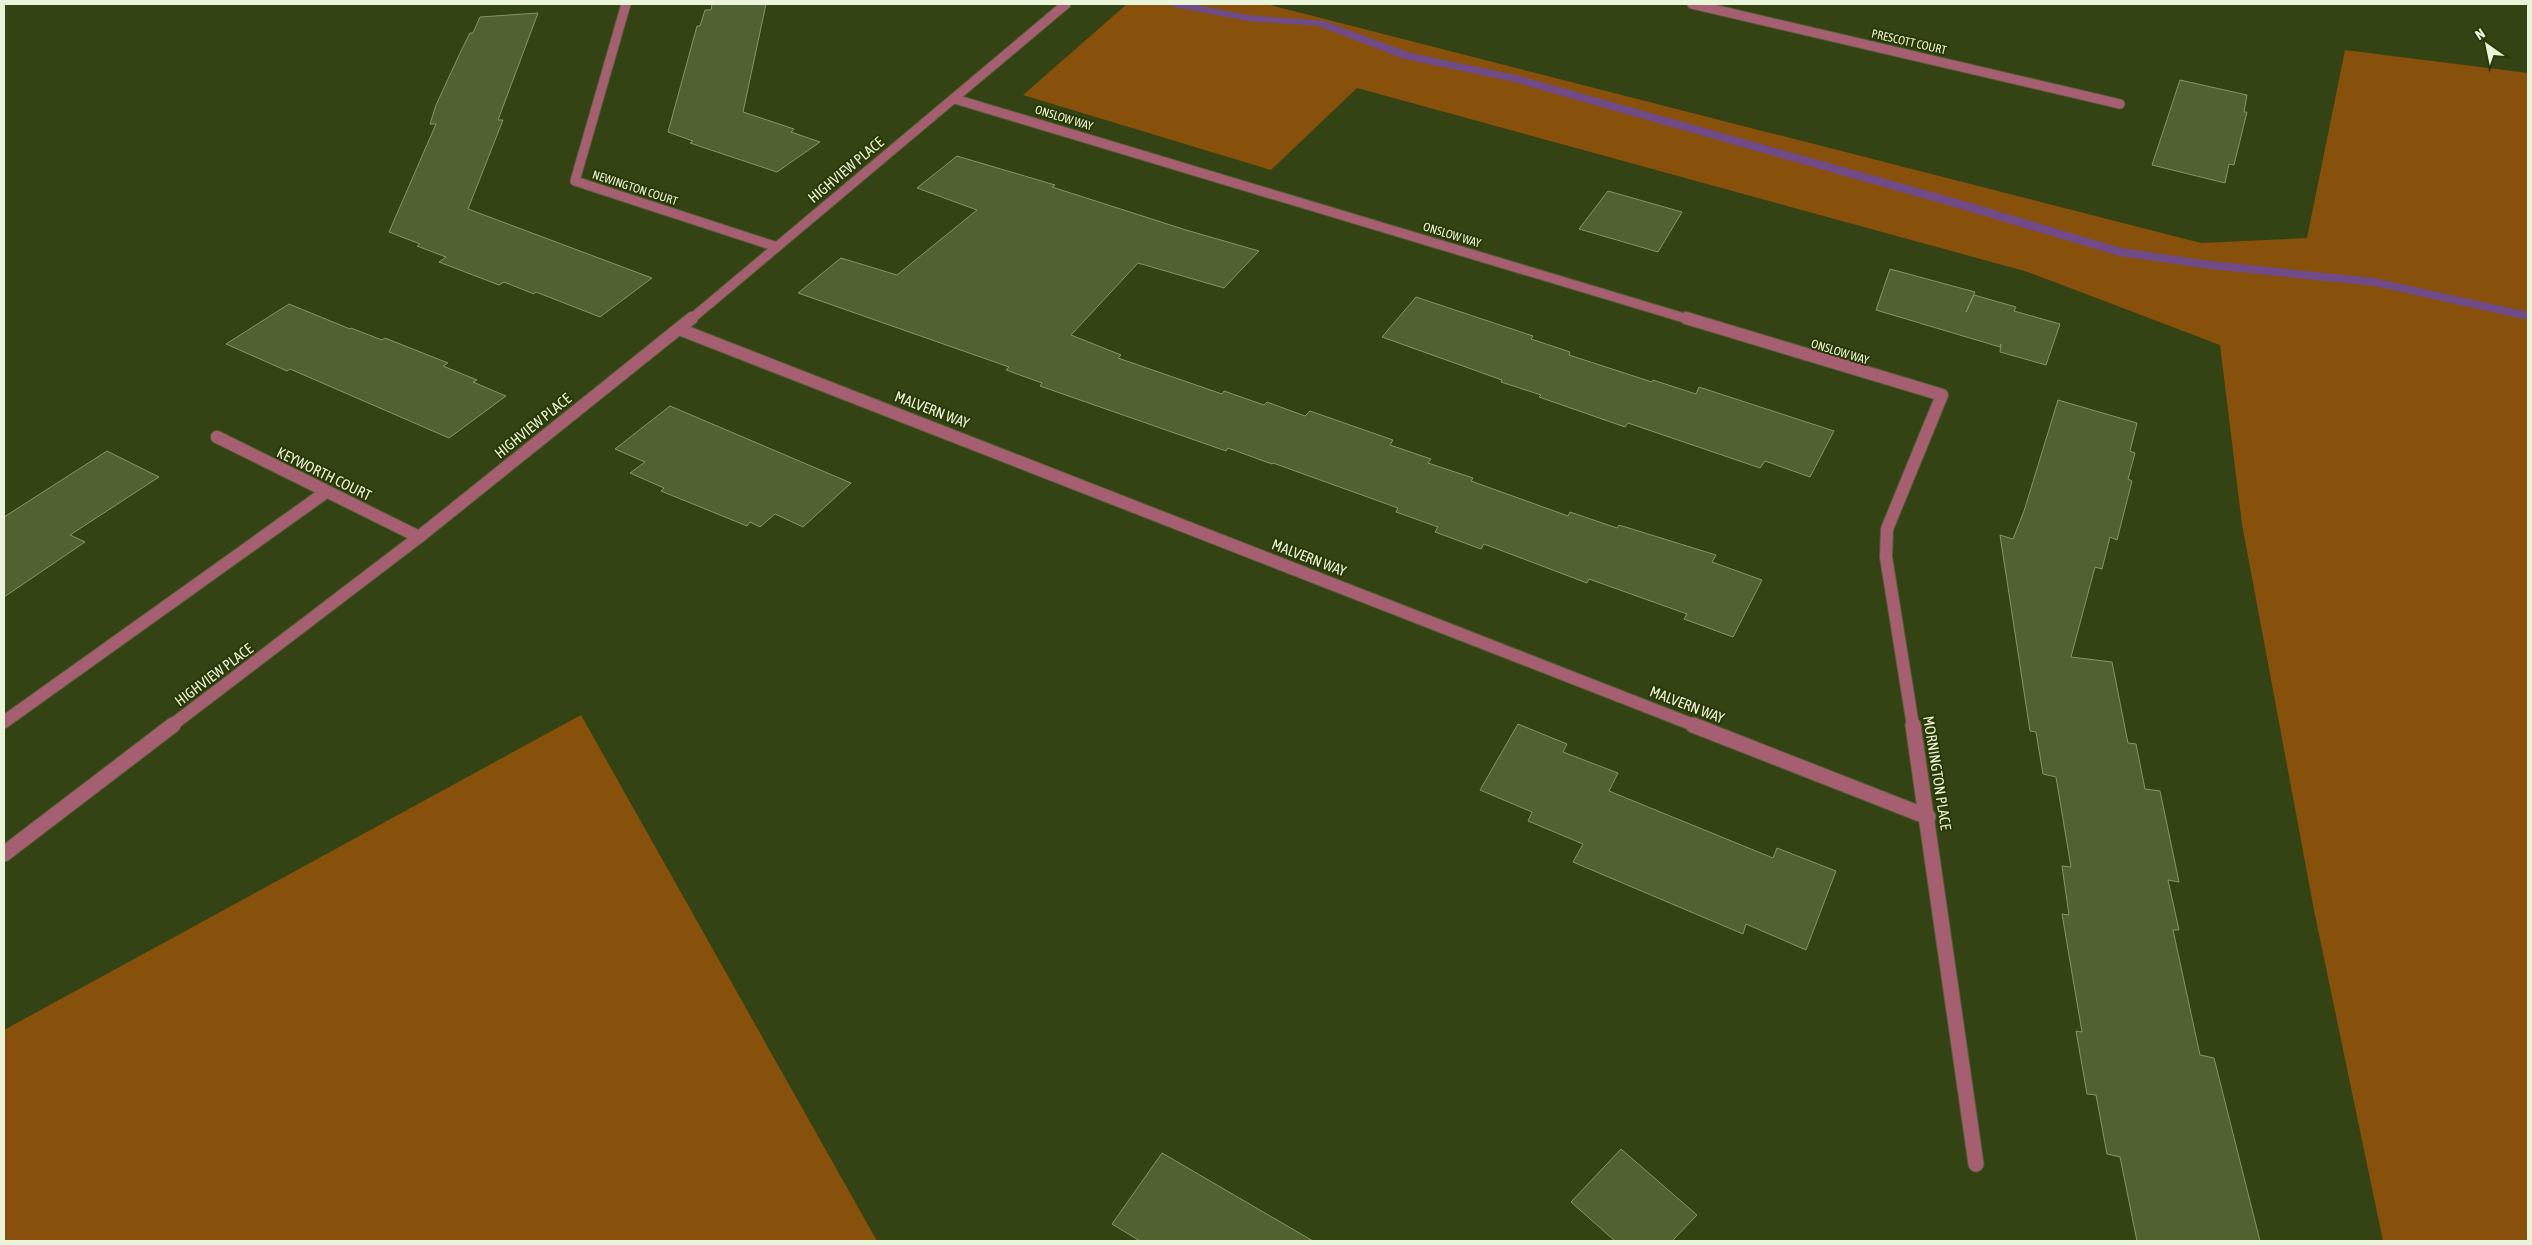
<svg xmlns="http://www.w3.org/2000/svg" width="2532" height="1245" font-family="'Asap Condensed',sans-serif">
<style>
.green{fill:#87510b}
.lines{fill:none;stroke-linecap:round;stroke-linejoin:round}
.stream{fill:#714b88;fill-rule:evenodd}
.building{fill:#516232;stroke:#849664}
.service-casing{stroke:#515f33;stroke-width:14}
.minor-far2-casing{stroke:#515f33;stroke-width:11}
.minor-far1-casing{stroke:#515f33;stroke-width:14}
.minor-casing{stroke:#515f33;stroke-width:17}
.service{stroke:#a65f71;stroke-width:12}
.minor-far2{stroke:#a65f71;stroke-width:9}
.minor-far1{stroke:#a65f71;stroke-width:12}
.minor{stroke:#a65f71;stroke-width:15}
.labels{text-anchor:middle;stroke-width:4;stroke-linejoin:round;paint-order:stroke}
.far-street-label{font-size:12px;fill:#e9f4d9;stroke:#2a3806}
.street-label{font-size:15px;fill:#e9f4d9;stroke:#2a3806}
</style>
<rect width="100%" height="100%" fill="#344313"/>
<g class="green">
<polygon points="1127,4 1266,4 2201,243 2307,238 2345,50 2528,73 2528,1241 2383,1241 2314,910 2242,524 2220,345 2028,272 1357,88 1271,170 1023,95"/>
<polygon points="581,715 877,1241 4,1241 4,1030"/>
</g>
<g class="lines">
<polygon class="stream" points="1168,4 1191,4 1248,15 1324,21 1411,53 1516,75 1971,203 2121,248 2210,261 2374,278 2528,312 2528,320 2374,286 2210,269 2119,256 1961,209 1510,81 1404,59 1318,26 1248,21 1174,7"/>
</g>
<g class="building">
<polygon points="712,4 766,4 743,112 794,129 791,132 820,142 777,172 690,143 693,141 668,132 697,26 700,26 705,10 711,10"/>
<polygon points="538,13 498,120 503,120 468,209 652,278 600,317 536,292 534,294 504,282 499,285 439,262 446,257 417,246 420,244 389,232 436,124 430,124 436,105 461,51 470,33 473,33 480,17"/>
<polygon points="2180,80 2247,95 2244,112 2247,112 2234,165 2229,164 2225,183 2152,165"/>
<polygon points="957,156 1055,185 1052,187 1186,230 1259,251 1224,288 1138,263 1071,335 1121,355 1118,358 1222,394 1224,391 1264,405 1267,402 1305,416 1310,411 1393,440 1390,445 1431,459 1428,463 1473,478 1471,481 1568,516 1570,512 1617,528 1619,525 1716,555 1712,562 1762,580 1733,637 1684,619 1687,614 1589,579 1587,583 1484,544 1481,549 1435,532 1438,527 1396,512 1398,508 1273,463 1272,464 1228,448 1226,451 1040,386 1042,383 1006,370 1009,367 798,293 841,258 897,275 977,210 917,188"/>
<polygon points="1608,191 1682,212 1658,252 1579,229"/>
<polygon points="1890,269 1975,292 1966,312 1974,295 2016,307 2014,311 2060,324 2046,365 2000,352 2001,344 2000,347 1876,310"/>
<polygon points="1416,297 1533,336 1531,339 1570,352 1569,355 1652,382 1653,380 1696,394 1699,387 1834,431 1810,477 1765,461 1760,468 1628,423 1625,427 1539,397 1541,395 1501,382 1502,380 1382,337"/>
<polygon points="289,304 350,329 351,328 382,340 385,338 448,363 443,366 477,380 473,382 506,396 449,438 290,369 287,371 226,344"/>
<polygon points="2058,400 2137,423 2130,451 2135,453 2128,479 2132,481 2117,540 2110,537 2102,569 2095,567 2071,657 2112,662 2128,743 2136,744 2145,789 2160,791 2179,882 2168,880 2179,930 2173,930 2200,1055 2214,1058 2260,1241 2137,1241 2120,1157 2107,1154 2096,1095 2087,1094 2076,1031 2082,1032 2062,914 2069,915 2062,866 2071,867 2056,777 2043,774 2036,732 2030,731 2000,535 2013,539 2024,511"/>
<polygon points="670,406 851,483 803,527 775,514 760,527 750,522 747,526 661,491 664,488 630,473 645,462 615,449"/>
<polygon points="107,451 159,477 70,535 85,542 4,597 4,517"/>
<polygon points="1518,724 1567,744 1563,752 1618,773 1609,791 1773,858 1777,848 1836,871 1806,950 1746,924 1743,934 1573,862 1583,844 1528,821 1532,812 1480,790"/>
<polygon points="1621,1149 1697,1215 1672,1241 1615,1241 1571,1202"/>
<polygon points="1162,1153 1313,1241 1140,1241 1112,1224"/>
</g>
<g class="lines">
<defs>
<g id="service">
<polyline points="217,437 419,537"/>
<polyline points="4,722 326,492"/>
</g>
<g id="minor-far2">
<polyline points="626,4 575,181 777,247"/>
<polyline points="1692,4 2120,104"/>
<polyline points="955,99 1691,320"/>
<polyline points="690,320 1066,4"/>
</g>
<g id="minor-far1">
<polyline points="1686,318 1942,395 1887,529 1886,557 1913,726"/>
<polyline points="679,329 1696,726"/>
<polyline points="171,726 419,537 692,318"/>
</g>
<g id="minor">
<polyline points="1693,725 1928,817"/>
<polyline points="1913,725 1976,1164"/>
<polyline points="4,854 173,725"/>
</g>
</defs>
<use href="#service" class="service-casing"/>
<use href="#minor-far2" class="minor-far2-casing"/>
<use href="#minor-far1" class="minor-far1-casing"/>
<use href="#minor" class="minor-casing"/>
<use href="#service" class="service"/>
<use href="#minor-far2" class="minor-far2"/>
<use href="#minor-far1" class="minor-far1"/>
<use href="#minor" class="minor"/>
</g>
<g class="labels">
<g class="far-street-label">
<text transform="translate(1909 42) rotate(13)" y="4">PRESCOTT COURT</text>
<text transform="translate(1064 118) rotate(17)" y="4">ONSLOW WAY</text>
<text transform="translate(635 188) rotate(18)" y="4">NEWINGTON COURT</text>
<text transform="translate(1452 235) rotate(17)" y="4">ONSLOW WAY</text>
<text transform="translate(1840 352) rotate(17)" y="4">ONSLOW WAY</text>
</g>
<g class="street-label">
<text transform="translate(846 170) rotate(-40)" y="5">HIGHVIEW PLACE</text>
<text transform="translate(932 410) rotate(21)" y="5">MALVERN WAY</text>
<text transform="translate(533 426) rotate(-39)" y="5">HIGHVIEW PLACE</text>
<text transform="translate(324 474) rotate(26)" y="5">KEYWORTH COURT</text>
<text transform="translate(1309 558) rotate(21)" y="5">MALVERN WAY</text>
<text transform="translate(214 675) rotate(-37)" y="5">HIGHVIEW PLACE</text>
<text transform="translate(1687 705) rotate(21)" y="5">MALVERN WAY</text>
<text transform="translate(1937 773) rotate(81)" y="5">MORNINGTON PLACE</text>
</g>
</g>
<rect width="2532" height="1245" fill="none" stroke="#e9f4d9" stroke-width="10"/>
<g transform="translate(2487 45) rotate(327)" stroke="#2a3806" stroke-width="4" paint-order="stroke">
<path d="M0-4L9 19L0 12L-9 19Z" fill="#e9f4d9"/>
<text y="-8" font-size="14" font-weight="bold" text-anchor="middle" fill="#e9f4d9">N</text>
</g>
</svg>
